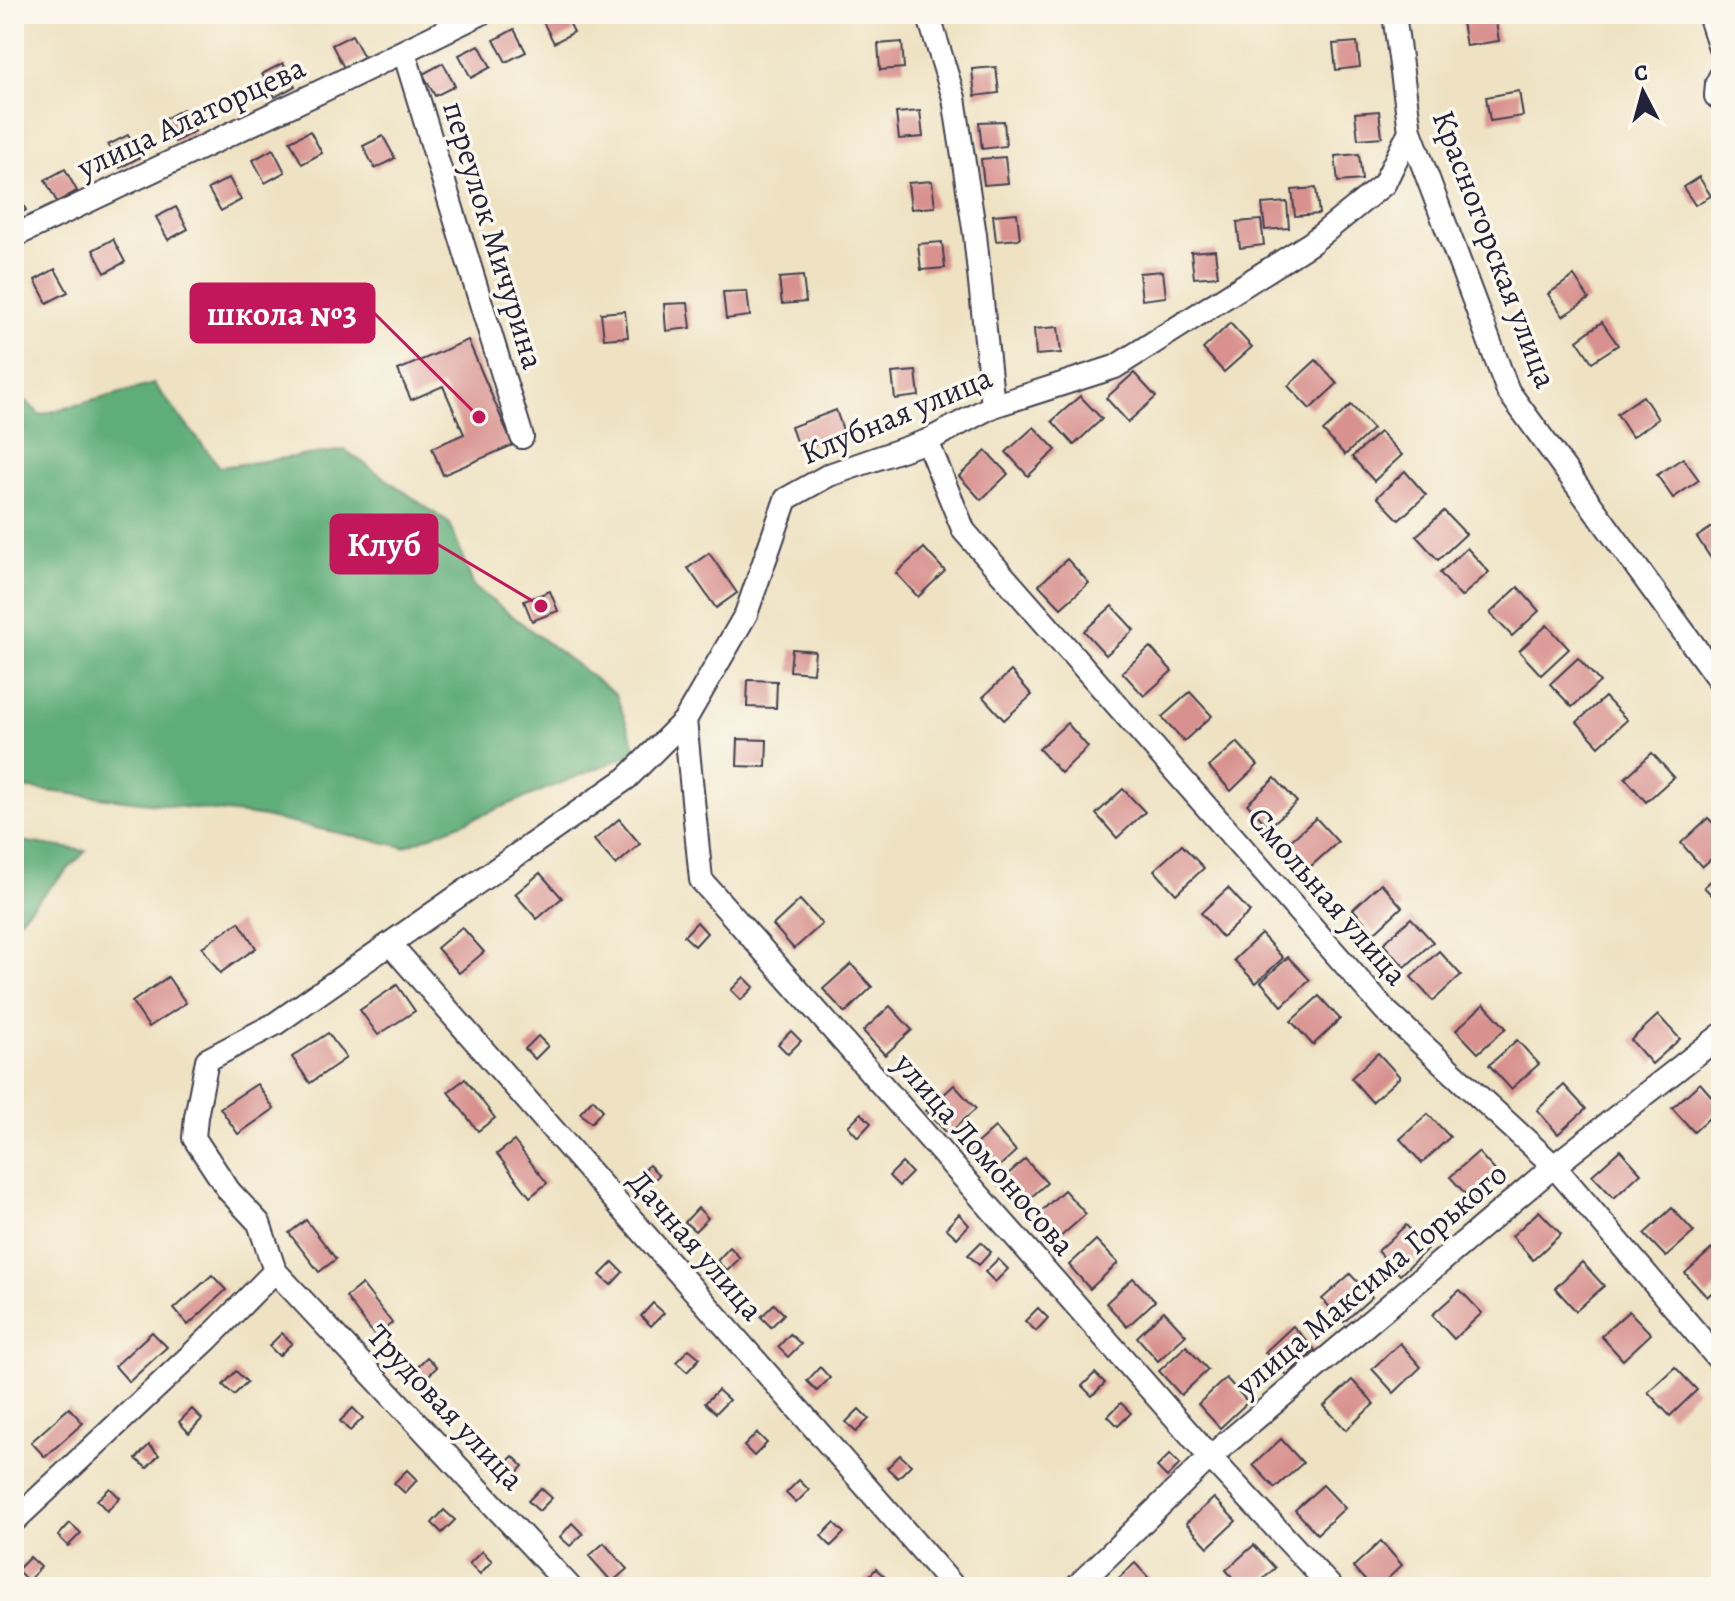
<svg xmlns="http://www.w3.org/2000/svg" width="1735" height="1601" font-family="Alegreya,serif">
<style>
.forest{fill:#5fad78;stroke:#40685a;stroke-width:2}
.building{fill:#d8918e}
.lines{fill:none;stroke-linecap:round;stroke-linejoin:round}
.minor-casing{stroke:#413f4f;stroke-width:26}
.minor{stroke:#fff;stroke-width:22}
.labels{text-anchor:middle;stroke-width:7;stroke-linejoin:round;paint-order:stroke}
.street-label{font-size:32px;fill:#22223b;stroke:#fbf7ec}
.leader{fill:none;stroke:#c2185b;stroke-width:3}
.callout-dot{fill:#c2185b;stroke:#fbf7ec;stroke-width:3}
.callout{fill:#c2185b;stroke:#c2185b;stroke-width:3}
.callout-label{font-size:34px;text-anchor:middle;font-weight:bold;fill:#fff}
</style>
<rect width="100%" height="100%" fill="#fbf7ec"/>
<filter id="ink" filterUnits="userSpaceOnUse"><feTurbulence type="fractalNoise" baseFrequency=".0125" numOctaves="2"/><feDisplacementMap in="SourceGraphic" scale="16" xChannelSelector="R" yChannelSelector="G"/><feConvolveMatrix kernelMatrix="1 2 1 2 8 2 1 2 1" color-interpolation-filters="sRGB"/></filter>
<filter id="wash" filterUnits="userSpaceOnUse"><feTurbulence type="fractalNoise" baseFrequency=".006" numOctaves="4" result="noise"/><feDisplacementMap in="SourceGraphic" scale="32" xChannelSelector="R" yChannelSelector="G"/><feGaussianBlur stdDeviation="1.8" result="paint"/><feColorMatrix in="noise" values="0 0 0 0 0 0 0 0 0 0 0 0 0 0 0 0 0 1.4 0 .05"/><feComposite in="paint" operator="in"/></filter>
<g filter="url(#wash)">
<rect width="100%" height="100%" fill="#eee2c2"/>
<g class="forest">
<polygon points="154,384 220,467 345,450 450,524 474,587 616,695 637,752 404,847 259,816 14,787 14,389 40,415"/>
<polygon points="14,840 86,851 14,924"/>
</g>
<g id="blocks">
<g class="building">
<polygon points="553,14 565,14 574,32 554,43 542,20"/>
<polygon points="1330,14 1354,14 1355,22 1331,24"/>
<polygon points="1495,17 1499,41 1466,46 1462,22"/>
<polygon points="514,29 526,52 506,62 494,40"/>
<polygon points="352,35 364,57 344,68 332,45"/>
<polygon points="902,42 904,68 880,70 878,44"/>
<polygon points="1357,42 1360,67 1336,70 1333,44"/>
<polygon points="479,45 491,67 471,78 459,55"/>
<polygon points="283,63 295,86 275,97 262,74"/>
<polygon points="443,63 455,86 435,96 423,74"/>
<polygon points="996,67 999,93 975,96 972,69"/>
<polygon points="1519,91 1523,116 1490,121 1486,97"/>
<polygon points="183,109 195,131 175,142 163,120"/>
<polygon points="920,111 923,137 899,139 896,113"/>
<polygon points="1379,111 1382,137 1358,139 1355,113"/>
<polygon points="1004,121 1006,146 982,149 979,122"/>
<polygon points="310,131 322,153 302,164 290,141"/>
<polygon points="128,135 140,157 120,168 108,145"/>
<polygon points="383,136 395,158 375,169 363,146"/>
<polygon points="273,149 285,172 265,183 253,160"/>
<polygon points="1359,154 1362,180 1338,182 1335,156"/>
<polygon points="1005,157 1008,183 984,185 981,159"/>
<polygon points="65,169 77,191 57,202 45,180"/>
<polygon points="1699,177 1711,196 1695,205 1683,187"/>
<polygon points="229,178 241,200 221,211 208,189"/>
<polygon points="932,181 935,207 911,209 908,183"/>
<polygon points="14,187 26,210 14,217"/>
<polygon points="1316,188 1319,214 1295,216 1292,190"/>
<polygon points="1287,202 1289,228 1265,230 1262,204"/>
<polygon points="176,207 188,229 168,240 156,217"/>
<polygon points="1017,213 1020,239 996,241 993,215"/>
<polygon points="1261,220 1264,245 1240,248 1237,222"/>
<polygon points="113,239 125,262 105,273 93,250"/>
<polygon points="942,242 945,268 921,270 918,244"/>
<polygon points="1215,250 1218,276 1194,278 1191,252"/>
<polygon points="55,269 68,292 47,303 35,280"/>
<polygon points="1163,271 1166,297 1142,300 1139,273"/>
<polygon points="803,276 806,302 782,304 779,278"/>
<polygon points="1574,276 1589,299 1563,316 1548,294"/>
<polygon points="747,291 750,316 726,319 723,292"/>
<polygon points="688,303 691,328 666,331 664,304"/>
<polygon points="625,311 628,337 604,339 601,313"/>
<polygon points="1602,322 1618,345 1592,362 1577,340"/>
<polygon points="1230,323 1252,347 1224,372 1203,349"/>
<polygon points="1058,327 1061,353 1036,355 1034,329"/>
<polygon points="468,340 513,445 443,475 432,448 464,434 443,386 411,400 398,370"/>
<polygon points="1316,360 1337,384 1310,409 1288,386"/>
<polygon points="916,371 919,396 895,399 892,373"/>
<polygon points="1134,373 1156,397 1128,422 1106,398"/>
<polygon points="1080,396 1102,419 1074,445 1052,421"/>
<polygon points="1643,396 1658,419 1632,437 1617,414"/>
<polygon points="1351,405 1373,429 1345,455 1323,431"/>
<polygon points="836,410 844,433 799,450 791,427"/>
<polygon points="1034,427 1056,450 1028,476 1006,452"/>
<polygon points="1380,432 1402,455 1374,481 1352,457"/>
<polygon points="986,451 1008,474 981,500 959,476"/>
<polygon points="1683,458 1699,480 1673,498 1657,475"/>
<polygon points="1405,471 1426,495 1399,520 1377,497"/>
<polygon points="1444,511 1466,534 1438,560 1416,536"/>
<polygon points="1721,521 1721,554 1712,560 1697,537"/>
<polygon points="924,548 945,571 918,597 896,573"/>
<polygon points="1467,548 1489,572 1461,597 1440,573"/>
<polygon points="709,553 737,593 716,608 688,568"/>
<polygon points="1067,559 1089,583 1061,608 1039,585"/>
<polygon points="1518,587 1539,611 1512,636 1490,613"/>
<polygon points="550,591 558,611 532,621 524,601"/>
<polygon points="1112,606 1134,630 1106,655 1084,631"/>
<polygon points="1547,625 1569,649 1541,675 1519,651"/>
<polygon points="1150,647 1172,671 1144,696 1122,672"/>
<polygon points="792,649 815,651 813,673 790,671"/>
<polygon points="1578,658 1600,682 1572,707 1550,684"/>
<polygon points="1011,671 1032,695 1004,720 983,697"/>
<polygon points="748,680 777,681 776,708 747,707"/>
<polygon points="1190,692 1212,716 1184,741 1162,717"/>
<polygon points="1605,697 1627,720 1599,746 1577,722"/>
<polygon points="1067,723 1088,747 1061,773 1039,749"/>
<polygon points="738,739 767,740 766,767 737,766"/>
<polygon points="1237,742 1258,765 1231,791 1209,767"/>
<polygon points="1652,753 1674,777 1646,802 1625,778"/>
<polygon points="1275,778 1297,802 1269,827 1247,804"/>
<polygon points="1123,789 1145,812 1117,838 1096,814"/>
<polygon points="1316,818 1338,842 1310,867 1288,843"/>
<polygon points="1708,818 1721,831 1721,850 1702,867 1681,843"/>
<polygon points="619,819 640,844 616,865 594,840"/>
<polygon points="1182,845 1204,868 1176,894 1154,870"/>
<polygon points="1721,872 1721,905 1704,887"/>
<polygon points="540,873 562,898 537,919 515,894"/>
<polygon points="1381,883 1402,907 1374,933 1353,909"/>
<polygon points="1228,888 1250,912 1222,937 1201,913"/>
<polygon points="800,900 822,924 794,949 773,925"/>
<polygon points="1411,918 1433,942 1405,967 1383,944"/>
<polygon points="239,922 256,948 220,973 202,947"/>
<polygon points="697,922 707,933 695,946 684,936"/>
<polygon points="462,927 484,952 459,973 437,948"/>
<polygon points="1261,934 1283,958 1256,983 1234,960"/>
<polygon points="1439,951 1461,975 1433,1001 1411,977"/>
<polygon points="1288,957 1310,980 1282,1006 1261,982"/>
<polygon points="851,964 872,987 845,1013 823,989"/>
<polygon points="168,977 186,1003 149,1027 132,1002"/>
<polygon points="744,977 754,987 741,1000 731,990"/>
<polygon points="397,985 415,1011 378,1035 360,1010"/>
<polygon points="1319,996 1340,1019 1313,1045 1291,1021"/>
<polygon points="1484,1004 1506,1028 1478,1053 1456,1030"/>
<polygon points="890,1006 912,1030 885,1055 863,1031"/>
<polygon points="1658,1015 1680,1039 1652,1064 1631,1040"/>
<polygon points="791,1031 801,1041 788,1054 778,1044"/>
<polygon points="328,1033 346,1058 310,1083 292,1057"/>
<polygon points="538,1036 548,1046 535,1059 525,1049"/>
<polygon points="1517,1040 1539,1064 1511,1089 1489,1065"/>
<polygon points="1378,1053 1400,1077 1372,1102 1351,1078"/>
<polygon points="465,1079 495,1118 478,1131 448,1092"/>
<polygon points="1700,1083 1721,1107 1694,1132 1672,1108"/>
<polygon points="257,1084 274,1109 238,1134 220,1108"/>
<polygon points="954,1085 976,1109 948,1134 926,1111"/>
<polygon points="1564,1085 1586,1109 1558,1134 1537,1110"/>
<polygon points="593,1099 603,1110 591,1123 580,1113"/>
<polygon points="861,1113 871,1123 858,1137 848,1126"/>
<polygon points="1428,1114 1450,1137 1422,1163 1400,1139"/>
<polygon points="995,1127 1016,1151 989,1176 967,1152"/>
<polygon points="514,1141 547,1183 530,1197 497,1154"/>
<polygon points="1620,1150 1641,1173 1614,1198 1592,1175"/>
<polygon points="1478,1152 1500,1176 1472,1201 1450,1177"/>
<polygon points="1025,1159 1047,1183 1019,1208 997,1184"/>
<polygon points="902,1163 912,1173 899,1186 889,1176"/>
<polygon points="649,1165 659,1175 646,1188 636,1178"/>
<polygon points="1064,1190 1086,1214 1058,1239 1036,1216"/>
<polygon points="698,1208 708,1218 695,1231 685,1222"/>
<polygon points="1672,1208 1694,1232 1666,1257 1644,1234"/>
<polygon points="1539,1211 1561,1234 1533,1260 1512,1236"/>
<polygon points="959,1214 969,1225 957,1238 946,1228"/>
<polygon points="306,1220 336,1259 319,1272 289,1233"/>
<polygon points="1406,1225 1427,1249 1400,1275 1378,1251"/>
<polygon points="1096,1240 1118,1263 1090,1289 1069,1265"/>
<polygon points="981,1242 991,1252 979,1265 968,1255"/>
<polygon points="730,1247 740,1258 727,1271 717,1261"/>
<polygon points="1713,1248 1721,1257 1721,1284 1707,1297 1685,1273"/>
<polygon points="998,1259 1008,1269 995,1282 985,1272"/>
<polygon points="613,1262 623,1272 611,1285 600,1275"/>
<polygon points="1582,1262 1604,1286 1576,1311 1555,1288"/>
<polygon points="1350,1274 1372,1297 1344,1322 1322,1299"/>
<polygon points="212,1275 226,1290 188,1325 174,1309"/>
<polygon points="1133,1278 1155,1301 1127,1327 1106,1303"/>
<polygon points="362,1284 392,1323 375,1336 346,1297"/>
<polygon points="1460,1290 1482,1313 1454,1339 1432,1315"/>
<polygon points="653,1303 664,1313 651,1326 641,1316"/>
<polygon points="774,1304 784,1314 771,1327 761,1317"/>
<polygon points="1038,1308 1048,1318 1036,1331 1025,1321"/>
<polygon points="1164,1311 1186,1335 1158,1361 1137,1337"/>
<polygon points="1629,1311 1651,1334 1623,1360 1601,1336"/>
<polygon points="1293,1326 1315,1350 1287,1375 1265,1352"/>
<polygon points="152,1332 167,1347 129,1382 115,1366"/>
<polygon points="282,1333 292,1343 279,1356 269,1346"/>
<polygon points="790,1334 801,1344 788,1357 778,1347"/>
<polygon points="1400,1343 1421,1367 1394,1393 1372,1369"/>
<polygon points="1186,1346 1208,1370 1181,1395 1159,1371"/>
<polygon points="689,1349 700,1358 687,1372 676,1362"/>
<polygon points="427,1357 437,1367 424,1380 414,1370"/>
<polygon points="820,1367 830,1378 817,1391 807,1381"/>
<polygon points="1675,1367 1697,1390 1670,1416 1648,1392"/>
<polygon points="236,1371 247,1382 234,1395 223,1385"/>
<polygon points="1095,1373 1105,1383 1092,1396 1082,1386"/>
<polygon points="1226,1378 1248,1402 1220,1428 1198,1404"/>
<polygon points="1352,1380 1374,1404 1346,1430 1324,1406"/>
<polygon points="718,1390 729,1400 716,1413 705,1403"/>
<polygon points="1121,1403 1131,1413 1118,1426 1108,1416"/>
<polygon points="69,1408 83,1423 45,1457 31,1442"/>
<polygon points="353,1408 363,1418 350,1431 340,1421"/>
<polygon points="192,1409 202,1419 189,1433 179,1422"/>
<polygon points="859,1409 869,1419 856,1432 846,1422"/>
<polygon points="757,1433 767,1443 754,1456 744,1446"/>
<polygon points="1281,1439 1303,1463 1275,1488 1253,1465"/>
<polygon points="149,1445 159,1455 147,1468 136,1459"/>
<polygon points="1170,1454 1180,1464 1167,1477 1157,1467"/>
<polygon points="900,1455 911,1465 898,1478 887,1468"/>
<polygon points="513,1456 523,1466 511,1479 500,1469"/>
<polygon points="407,1470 417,1480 405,1493 394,1483"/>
<polygon points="799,1480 809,1490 796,1503 786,1493"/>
<polygon points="1323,1485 1345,1508 1317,1534 1295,1510"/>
<polygon points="110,1488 120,1498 107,1511 97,1500"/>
<polygon points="541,1488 552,1498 539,1511 528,1501"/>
<polygon points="1214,1498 1236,1521 1208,1547 1186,1523"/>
<polygon points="444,1510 455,1520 442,1533 432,1523"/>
<polygon points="70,1523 81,1533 68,1546 58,1536"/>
<polygon points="572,1523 583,1534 570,1546 560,1537"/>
<polygon points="834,1523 844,1533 831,1546 821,1536"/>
<polygon points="1381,1541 1402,1565 1379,1587 1371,1587 1353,1567"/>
<polygon points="604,1543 627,1569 612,1582 589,1556"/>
<polygon points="1254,1545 1275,1568 1255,1587 1241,1587 1226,1570"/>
<polygon points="482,1551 492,1561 480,1574 469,1564"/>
<polygon points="30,1557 41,1567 28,1581 17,1570"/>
<polygon points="1135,1563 1157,1587 1109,1587"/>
<polygon points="876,1569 887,1579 879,1587 868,1587 863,1582"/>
</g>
</g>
</g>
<g filter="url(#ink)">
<use href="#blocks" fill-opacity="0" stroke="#413f4f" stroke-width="2"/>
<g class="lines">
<defs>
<g id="minor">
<polyline points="928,14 954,98 975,235 993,406"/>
<polyline points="1394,14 1410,131 1508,391 1721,683"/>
<polyline points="1709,14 1721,51"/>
<polyline points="404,52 522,437"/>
<polyline points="1721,75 1717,83 1716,96 1721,100"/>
<polyline points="14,236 330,87 480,14"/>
<polyline points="927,441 964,531 1385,1010 1554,1166 1721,1362"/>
<polyline points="685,720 701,880 1210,1457 1331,1587"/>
<polyline points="391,945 954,1587"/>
<polyline points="275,1271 570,1587"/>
<polyline points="14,1521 208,1339 275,1271 259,1223 229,1191 194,1138 196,1117 207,1060 275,1024 627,778 685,720 746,614 786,499 829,475 927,441 993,406 1115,367 1311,243 1384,184 1410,131"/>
<polyline points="1076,1587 1210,1457 1554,1166 1721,1035"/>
</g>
</defs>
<use href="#minor" class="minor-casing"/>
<use href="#minor" class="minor"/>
</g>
</g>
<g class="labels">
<g class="street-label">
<text transform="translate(191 117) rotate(-25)" y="11">улица Алаторцева</text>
<text transform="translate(494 235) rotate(73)" y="11">переулок Мичурина</text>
<text transform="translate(1495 249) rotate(69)" y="11">Красногорская улица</text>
<text transform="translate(896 415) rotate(-23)" y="11">Клубная улица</text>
<text transform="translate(1328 896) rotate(49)" y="11">Смольная улица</text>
<text transform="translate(985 1154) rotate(49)" y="11">улица Ломоносова</text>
<text transform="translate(696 1245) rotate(49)" y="11">Дачная улица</text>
<text transform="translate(1371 1279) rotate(-40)" y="11">улица Максима Горького</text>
<text transform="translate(446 1407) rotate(47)" y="11">Трудовая улица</text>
</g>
</g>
<path class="leader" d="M479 417L374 313M541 606L437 544"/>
<g class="callout-dot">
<circle cx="479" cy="417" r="8"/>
<circle cx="541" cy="606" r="8"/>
</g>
<g class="callout">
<rect x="191" y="284" width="183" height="58" rx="8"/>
<rect x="331" y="515" width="106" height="58" rx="8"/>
</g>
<g class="callout-label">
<text x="282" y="325">школа №3</text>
<text x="384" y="556">Клуб</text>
</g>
<rect width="1735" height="1601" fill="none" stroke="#fbf7ec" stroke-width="48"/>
<g transform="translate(1643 92) rotate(354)" stroke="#fbf7ec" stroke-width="6" paint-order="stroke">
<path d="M0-6L14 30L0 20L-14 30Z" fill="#22223b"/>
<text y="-12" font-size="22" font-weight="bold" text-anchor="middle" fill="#22223b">С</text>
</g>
</svg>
